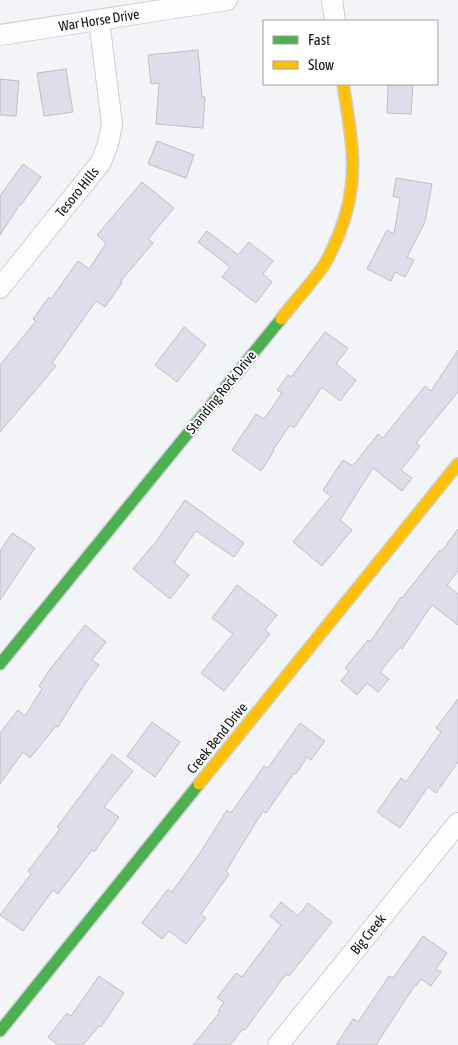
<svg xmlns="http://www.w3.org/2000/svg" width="458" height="1045" font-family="'Asap Condensed',sans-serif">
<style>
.building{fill:#dddee9;stroke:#bfc0c2}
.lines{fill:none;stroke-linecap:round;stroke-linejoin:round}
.street-casing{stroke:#cecfd2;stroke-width:22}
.fast-casing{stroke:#cecfd2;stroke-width:14}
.slow-casing{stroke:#cecfd2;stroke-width:14}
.street{stroke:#fdfdfe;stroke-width:20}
.fast{stroke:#4caf50;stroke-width:11}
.slow{stroke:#ffc107;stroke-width:11}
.labels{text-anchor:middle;stroke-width:4;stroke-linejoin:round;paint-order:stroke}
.street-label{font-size:14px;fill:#101113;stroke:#fff}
</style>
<rect width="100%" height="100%" fill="#f2f4f7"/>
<g class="building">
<polygon points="198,50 202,97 205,97 203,128 156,124 159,83 151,84 148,55"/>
<polygon points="66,69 73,112 44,116 37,73"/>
<polygon points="0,79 19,81 16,116 0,115"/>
<polygon points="388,84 413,84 411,114 387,113"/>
<polygon points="157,141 194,155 186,178 148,164"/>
<polygon points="23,164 41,177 21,205 20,204 0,235 0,196"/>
<polygon points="396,178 432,184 425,222 407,257 414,260 405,277 395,272 391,281 367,269 387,230 394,234 400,198 393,196"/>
<polygon points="142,182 174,208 148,239 153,243 120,282 122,283 105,307 96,301 52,363 56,366 0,432 0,365 36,321 33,319 49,297 51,299 78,261 89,269 106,243 97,235"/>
<polygon points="207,231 238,255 249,242 273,261 263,274 272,282 256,303 222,277 230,267 198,242"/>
<polygon points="184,327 206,345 177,382 155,365"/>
<polygon points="325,332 348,348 336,364 356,380 340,401 322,387 294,428 290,425 273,450 274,451 261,471 232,450 256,414 264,419 282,393 277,390 288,375 291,377"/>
<polygon points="458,350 458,392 416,443 420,446 401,470 412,478 402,491 373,468 340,520 352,530 322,566 293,542 331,496 323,490 343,460 353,466 378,434 383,438 425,386 431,391"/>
<polygon points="185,500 244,543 234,557 196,531 174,563 189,575 170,599 133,569 152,546 153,546"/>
<polygon points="458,529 458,571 447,585 458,594 458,625 432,605 402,649 400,647 380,672 389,679 378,692 367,683 357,695 341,681 349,671 345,668 368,640 370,642 401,597 402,598 440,550 442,551"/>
<polygon points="12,533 35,548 0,600 0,551"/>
<polygon points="237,585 277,615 265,630 270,634 224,691 201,673 233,634 212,618"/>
<polygon points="85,625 106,642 92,660 99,665 86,682 58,727 56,726 30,758 23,752 0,784 0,733 18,710 25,716 42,689 39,686 48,672"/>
<polygon points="458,699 458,762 436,793 428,787 400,828 377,812 401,778 406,782 441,732 436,728"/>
<polygon points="152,722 180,742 155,777 127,756"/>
<polygon points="300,723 325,741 311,760 307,757 296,774 294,773 266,813 263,811 226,871 229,874 201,914 206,918 186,944 169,931 162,939 142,923 168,889 172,892 200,853 227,810 231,813 264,766 268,768"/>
<polygon points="112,754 133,771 104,807 119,817 94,852 92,850 58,894 53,890 23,931 0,915 31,874 28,871 60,829 57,827"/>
<polygon points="281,902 298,916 308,903 332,922 289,976 286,974 245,1030 243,1029 230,1045 193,1045 220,1012 218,1011 224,1002 217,998 236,973 242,977 281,925 270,916"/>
<polygon points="423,936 447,953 436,969 441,972 431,986 421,979 416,986 415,985 376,1045 336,1045 353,1019 358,1022 389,976 393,978"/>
<polygon points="99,976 124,993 101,1027 99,1026 83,1045 58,1045 48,1037 67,1013 71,1016"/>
</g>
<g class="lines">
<defs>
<g id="street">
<polyline points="332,0 335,21"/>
<polyline points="0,35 227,0"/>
<polyline points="0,288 101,162 108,144 112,124 99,20"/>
<polyline points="278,1045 458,823"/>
</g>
<g id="fast">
<polyline points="0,664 281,319"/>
<polyline points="0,1031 199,784"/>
</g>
<g id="slow">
<path d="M281,319c13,-17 28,-33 41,-51 7,-10 12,-22 17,-34 22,-54 13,-94 4,-150"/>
<polyline points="199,784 458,464"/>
</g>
</defs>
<use href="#street" class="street-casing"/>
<use href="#fast" class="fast-casing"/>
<use href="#slow" class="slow-casing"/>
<use href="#street" class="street"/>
<use href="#fast" class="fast"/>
<use href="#slow" class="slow"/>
</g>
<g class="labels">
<g class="street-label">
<text transform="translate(99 20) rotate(-9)" y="5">War Horse Drive</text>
<text transform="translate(77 192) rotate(-51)" y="5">Tesoro Hills</text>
<text transform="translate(221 392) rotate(-51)" y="5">Standing Rock Drive</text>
<text transform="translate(217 738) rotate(-51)" y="5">Creek Bend Drive</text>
<text transform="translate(368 934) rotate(-51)" y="5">Big Creek</text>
</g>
</g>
<rect x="263" y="20" width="175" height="65" fill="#ffffff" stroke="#9fa0a1"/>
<rect x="273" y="36" width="25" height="8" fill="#4caf50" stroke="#9fa0a1"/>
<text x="308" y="45" font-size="15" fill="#101113">Fast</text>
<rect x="273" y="61" width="25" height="8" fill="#ffc107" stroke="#9fa0a1"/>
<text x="308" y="70" font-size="15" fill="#101113">Slow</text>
</svg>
